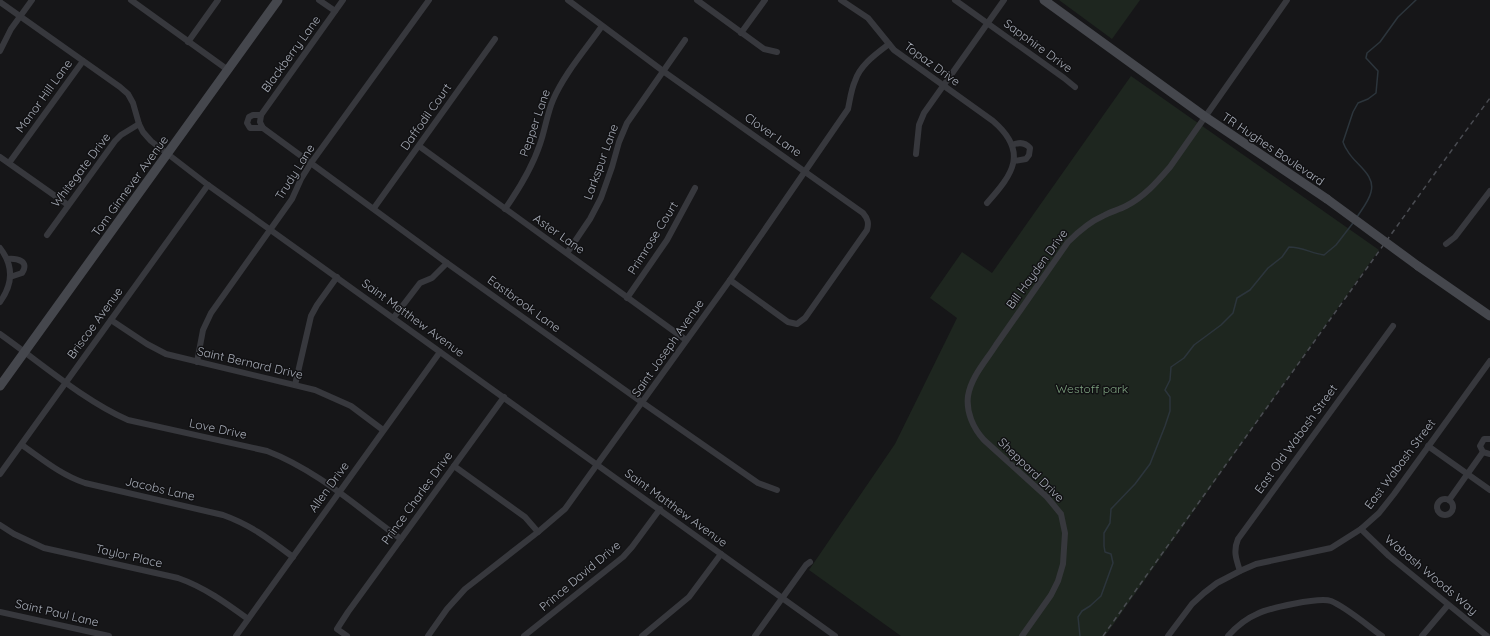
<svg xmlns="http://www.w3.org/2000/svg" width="1490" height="636" font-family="Quicksand,sans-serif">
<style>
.green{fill:#1e261f}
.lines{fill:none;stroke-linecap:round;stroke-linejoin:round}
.stream{stroke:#2c353c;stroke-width:1.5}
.street{stroke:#37383d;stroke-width:6}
.secondary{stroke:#45474d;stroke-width:9}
.rail{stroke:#4a4c52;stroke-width:1.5;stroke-dasharray:5 4;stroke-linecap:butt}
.secondary-bridge{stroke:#45474d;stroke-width:9}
.labels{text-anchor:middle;stroke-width:3;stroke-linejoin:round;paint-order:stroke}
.street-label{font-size:12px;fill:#a8adb8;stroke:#111113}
.park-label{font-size:12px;fill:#7fa381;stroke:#111113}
</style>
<rect width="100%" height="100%" fill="#161618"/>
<g class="green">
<polygon points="1059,0 1140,0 1112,39"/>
<polygon points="1131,76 1379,250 1105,636 901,636 809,570 895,444 957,318 930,298 962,252 992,273"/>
</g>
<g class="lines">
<g class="stream">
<path d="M1357,217c5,-8 12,-16 14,-25 5,-18 -17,-28 -24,-42 -2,-2 -3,-6 -4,-8l10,-30 5,-9 10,-4 8,-6 2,-22 -12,-13 1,-5 13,-11 18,-25 18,-17"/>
<path d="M1080,636l-2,-19 4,-6 8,-5 11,-10 12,-33 -2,-9 -6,-2 -1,-6v-13l6,-10 1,-14 24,-25 15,-20 15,-38 5,-15v-14l-5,-7 5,-10 1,-13 13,-9 10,-13 27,-20 12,-12 4,-15 13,-8 18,-22 14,-11 7,-10c13,0 22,6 35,8l12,-10 17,-22"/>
</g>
<g class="street">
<polyline points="131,0 228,70"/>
<polyline points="319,0 335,11"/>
<polyline points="343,0 261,115 260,122 263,128 447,263 643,403 758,483 777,490"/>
<path d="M568,0l95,71 200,142c5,6 6,10 4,17l-62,88 -8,6 -9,-2 -58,-42"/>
<polyline points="697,0 764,49 777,52"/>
<path d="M841,0l27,18 26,32 99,71c36,31 20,53 -6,82"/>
<polyline points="955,0 1064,78 1075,87"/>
<polyline points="0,2 120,87 128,94 133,103 139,124 143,132 151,141 208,185 835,636"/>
<polyline points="741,33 765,0"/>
<polyline points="188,42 218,0"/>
<polyline points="0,51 11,29 32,0"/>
<polyline points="261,115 253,115 249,117 247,123 250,128 263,128"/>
<path d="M1012,145c7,-3 13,-3 18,3l-1,7 -3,4 -12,2"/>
<polyline points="419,146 686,340"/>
<polyline points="916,154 919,125 924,113 1004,0"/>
<polyline points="0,157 68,205"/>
<polyline points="9,163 83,61"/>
<polyline points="374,208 495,39"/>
<path d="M505,209c14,-20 27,-41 35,-65 5,-14 7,-30 13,-44 11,-26 33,-51 49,-74"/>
<polyline points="47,235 115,141 121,135 139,124"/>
<polyline points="1446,244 1455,237 1490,191"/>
<path d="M0,248c14,18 13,36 0,54"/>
<polyline points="567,253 590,219 601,198 612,167 619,142 627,123 685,40"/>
<path d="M7,259c10,-1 23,2 15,14l-12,4"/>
<polyline points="627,298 667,240 695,188"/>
<polyline points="394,317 420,283 432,278 447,263"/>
<polyline points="111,320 147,344 166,354 315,390 351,406 383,430"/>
<path d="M0,334c41,29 83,66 128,86l139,31c50,19 91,57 134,88"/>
<polyline points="197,362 203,330 211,313 292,199 301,179 311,163 429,0"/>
<polyline points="295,385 311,316 317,305 337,277"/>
<polyline points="1490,439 1484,439 1480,446 1483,452 1490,454"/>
<path d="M22,445c20,14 39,30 63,38l138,32c28,10 46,24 70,42"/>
<polyline points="1428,446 1490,490"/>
<polyline points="454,466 525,517 538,532"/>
<polyline points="0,474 208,185"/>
<circle cx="1445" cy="507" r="8"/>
<polyline points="1449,500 1483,452"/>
<path d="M0,525l14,9 30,14 134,30c26,9 48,25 70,41"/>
<polyline points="1361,529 1389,556 1487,636"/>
<path d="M1240,571c-4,-12 -7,-20 -2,-32l155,-213"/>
<polyline points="0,612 109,636"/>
<polyline points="236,636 440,352"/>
<polyline points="347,636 337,629 348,612 504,397"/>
<path d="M428,636l19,-27 18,-20 73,-57 27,-23 165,-229 118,-171c2,-9 3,-19 7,-28 5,-16 21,-27 34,-37"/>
<polyline points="524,636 623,557 632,547 660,509"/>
<polyline points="642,636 689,597 721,554"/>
<polyline points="755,636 806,565 810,562"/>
<path d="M1022,636l29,-41 7,-14 5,-17 2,-31 -4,-19 -14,-17 -63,-57c-11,-12 -18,-28 -16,-44 3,-19 18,-35 28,-51 24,-34 48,-69 72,-103 11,-11 21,-20 35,-26 7,-4 15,-6 23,-10 18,-9 31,-24 44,-39l117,-167"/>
<polyline points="1168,636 1192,604 1204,593 1217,583 1240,571 1256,564 1331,548 1361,529 1379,513 1394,494 1490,361"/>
<path d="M1228,636c8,-9 17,-17 29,-22 12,-6 62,-17 74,-13 15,6 37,25 51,35"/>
<polyline points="1422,636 1448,605"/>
</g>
<g class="secondary">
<polyline points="1044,0 1204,116 1327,199"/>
<polyline points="1418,266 1490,316"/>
<polyline points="0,386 278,0"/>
</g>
<polyline class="rail" points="1103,636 1438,169 1490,98"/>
<polyline class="secondary-bridge" points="1327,199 1418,266"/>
</g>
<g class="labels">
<g class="street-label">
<text transform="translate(1038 46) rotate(36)" y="4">Sapphire Drive</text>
<text transform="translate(291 54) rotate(-54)" y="4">Blackberry Lane</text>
<text transform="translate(932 64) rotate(36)" y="4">Topaz Drive</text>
<text transform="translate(44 96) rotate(-54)" y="4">Manor Hill Lane</text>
<text transform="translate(426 117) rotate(-55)" y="4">Daffodil Court</text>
<text transform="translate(535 123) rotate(-71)" y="4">Pepper Lane</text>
<text transform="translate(773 135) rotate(35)" y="4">Clover Lane</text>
<text transform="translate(1273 149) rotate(34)" y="4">TR Hughes Boulevard</text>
<text transform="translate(601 162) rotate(-70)" y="4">Larkspur Lane</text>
<text transform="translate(81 170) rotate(-53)" y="4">Whitegate Drive</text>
<text transform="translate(295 172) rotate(-58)" y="4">Trudy Lane</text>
<text transform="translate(130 186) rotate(-54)" y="4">Tom Ginnever Avenue</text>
<text transform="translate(559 234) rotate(35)" y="4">Aster Lane</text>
<text transform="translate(653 238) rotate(-58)" y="4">Primrose Court</text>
<text transform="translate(1037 269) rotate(-54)" y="4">Bill Hayden Drive</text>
<text transform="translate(524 304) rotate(36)" y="4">Eastbrook Lane</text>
<text transform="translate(413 318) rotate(36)" y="4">Saint Matthew Avenue</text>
<text transform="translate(95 323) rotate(-54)" y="4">Briscoe Avenue</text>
<text transform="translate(668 348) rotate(-55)" y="4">Saint Joseph Avenue</text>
<text transform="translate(250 363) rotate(13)" y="4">Saint Bernard Drive</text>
<text transform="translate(218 429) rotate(12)" y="4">Love Drive</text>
<text transform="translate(1296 439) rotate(-54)" y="4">East Old Wabash Street</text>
<text transform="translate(1400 464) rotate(-53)" y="4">East Wabash Street</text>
<text transform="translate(1031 470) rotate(44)" y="4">Sheppard Drive</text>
<text transform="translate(329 487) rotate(-54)" y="4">Allen Drive</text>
<text transform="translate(160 489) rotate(13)" y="4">Jacobs Lane</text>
<text transform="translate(417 498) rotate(-54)" y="4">Prince Charles Drive</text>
<text transform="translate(676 508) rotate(36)" y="4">Saint Matthew Avenue</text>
<text transform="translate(129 556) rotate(13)" y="4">Taylor Place</text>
<text transform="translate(1431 575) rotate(40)" y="4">Wabash Woods Way</text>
<text transform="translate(580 576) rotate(-40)" y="4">Prince David Drive</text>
<text transform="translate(57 613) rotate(13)" y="4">Saint Paul Lane</text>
</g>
<g class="park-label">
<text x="1092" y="393">Westoff park</text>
</g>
</g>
</svg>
